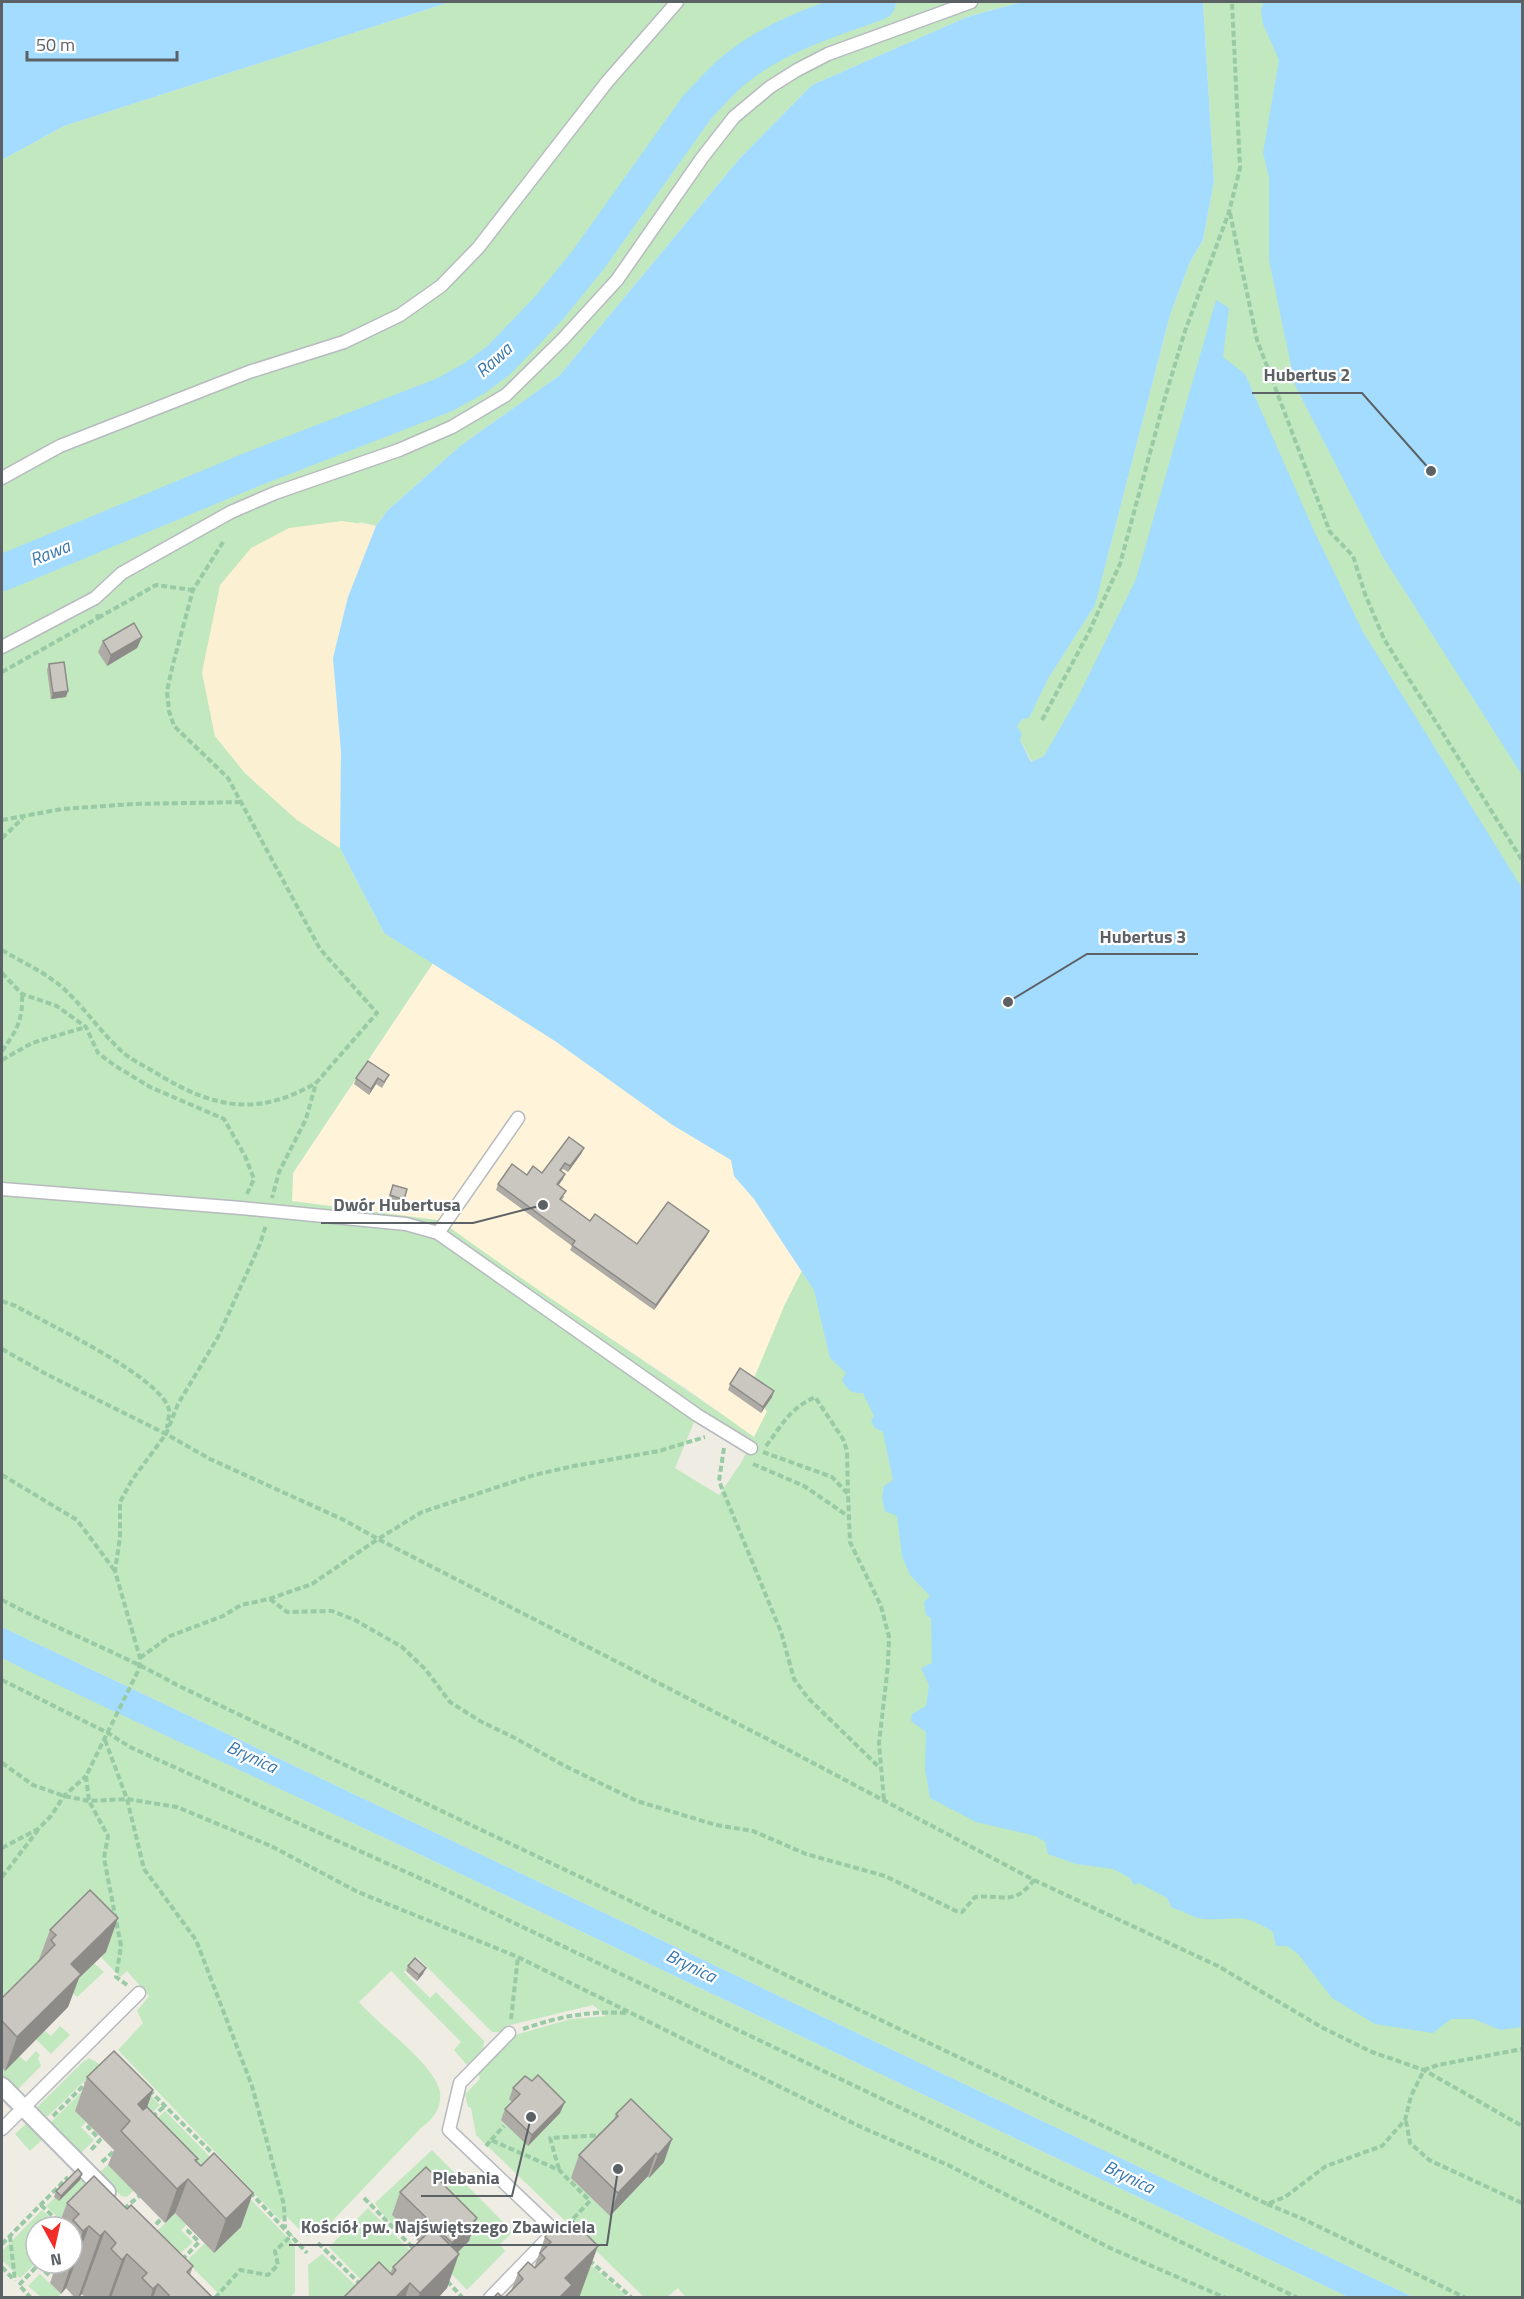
<svg xmlns="http://www.w3.org/2000/svg" width="1524" height="2299" font-family="'Titillium Web',sans-serif">
<style>
.commercial{fill:#fff4d9}
.green{fill:#c1e8bf;fill-rule:evenodd}
.sand{fill:#fcf0d2}
.water{fill:#a4dcff}
.lines{fill:none;stroke-linecap:round;stroke-linejoin:round}
.river{stroke:#a4dcff;stroke-width:36}
.service-casing{stroke:#b7babf;stroke-width:15}
.pedestrian-casing{stroke:#b7babf;stroke-width:20}
.path{stroke:#98caa4;stroke-width:4;stroke-dasharray:6 3;stroke-linecap:butt}
.service{stroke:#fff;stroke-width:12}
.pedestrian{stroke:#fff;stroke-width:16}
.wall{fill:#aeaba6}
.shaded-wall{fill:#8d8b87}
.building{fill:#cac7c1;stroke:#8d8b87;stroke-width:1.5}
.labels{text-anchor:middle;stroke-width:4.5;stroke-linejoin:round;paint-order:stroke}
.water-label{font-size:18px;font-style:italic;fill:#3978ae;stroke:#fff}
.leader{fill:none;stroke:#5c6165;stroke-width:2}
.callout-dot{fill:#5c6165;stroke:#fff;stroke-width:2}
.callout-label{font-size:18px;text-anchor:middle;font-weight:bold;fill:#5c6165;stroke:#fff;stroke-width:4.5;stroke-linejoin:round;paint-order:stroke}
</style>
<rect width="100%" height="100%" fill="#efece4"/>
<polygon class="commercial" points="433,963 555,1041 671,1124 731,1160 734,1176 754,1199 814,1290 762,1443 686,1388 522,1280 444,1224 437,1220 292,1201 293,1173"/>
<g class="green">
<polygon points="450,2 862,2 772,38 734,62 711,83 581,260 518,334 473,371 432,393 164,497 2,564 2,160 64,126"/>
<path d="M894,2h128l-55,15 -155,68 -72,73 -180,217 -100,71 -72,64 -12,16 -16,-4 -158,150 13,64 30,37 52,47 43,28 44,85 49,30 -140,210 -1,28 145,19 8,4c101,74 207,140 309,213l13,-26 -18,-21 36,-86 209,-413 54,-141 -4,6 -12,6 -12,-22 -4,-13 6,-8 7,-2 77,-155 64,-247 20,-53 13,-22 11,-59 -11,-179h319v2295h-109l-1411,-670v-1049l168,-73 268,-103 45,-24 36,-26 69,-79 71,-102 60,-78 37,-33 41,-22zM697,1415l52,32 -8,16 -22,32 -44,-27z"/>
<path d="M2,1658l419,197 927,442 -662,1 -8,-10 -11,9h-23l-168,-162 -5,-27 -3,-1 -3,-13 15,-15 -2,-5 37,-39 56,-16 35,-3 -13,-11 -87,21 -6,6h-8l-75,-75 -13,15 26,26 6,-6 48,49 -1,9 -16,15 -13,-15 7,-8 -70,-71 -32,31c19,23 76,62 81,90 2,16 -7,27 -19,36l-101,106 -14,2 -20,-20 -6,4 -162,-170 25,-27 -6,-12 12,-15 -22,-25 -7,6 -19,-20 4,-5 -103,68z"/>
<polygon points="94,1963 104,1972 77,1997 68,1989"/>
<polygon points="60,2026 70,2035 51,2054 36,2039 45,2031 51,2036"/>
<polygon points="36,2051 40,2055 38,2058 41,2066 16,2091 2,2075 2,2067 5,2070 19,2056 26,2062"/>
<polygon points="89,2058 101,2065 47,2117 36,2108 83,2062"/>
<polygon points="115,2059 160,2105 148,2117 153,2122 165,2111 216,2163 185,2192 75,2110 86,2122 81,2127 94,2140 81,2153 51,2122"/>
<polygon points="27,2123 42,2140 30,2151 15,2134"/>
<polygon points="432,2150 513,2232 500,2244 505,2251 467,2290 444,2266 468,2242 404,2227 399,2230 380,2211 375,2203"/>
<polygon points="108,2165 134,2190 127,2197 121,2196 101,2174 101,2171"/>
<polygon points="221,2169 295,2245 295,2293 290,2297 222,2297 186,2261 205,2243 214,2253 241,2227"/>
<polygon points="78,2175 101,2197 72,2227 68,2227 46,2206"/>
<polygon points="368,2208 421,2261 378,2297 329,2247"/>
<polygon points="42,2210 60,2227 36,2227 36,2263 20,2278 2,2260 2,2251"/>
<polygon points="175,2213 187,2224 181,2230 193,2242 182,2252 176,2250 157,2231"/>
<polygon points="322,2254 367,2296 365,2298 309,2297 308,2265"/>
<polygon points="583,2258 625,2295 622,2298 564,2298"/>
<polygon points="40,2274 61,2294 57,2297 41,2297 28,2286"/>
</g>
<polygon class="sand" points="342,521 376,526 348,597 333,658 341,751 340,848 297,820 245,773 215,736 202,672 220,585 251,548 289,528"/>
<g class="water">
<polygon points="2,2 450,2 64,126 2,160"/>
<path d="M1022,2h181l11,179 -11,59 -13,22 -20,53 -75,290 -46,72 -20,41 -7,1 -5,8 5,7 -2,6 11,22 13,-6 34,-59 58,-118 80,-279 13,8 -6,49 22,17 69,157 49,101 159,256v1139l-22,3 -26,-11h-23l-18,14 -58,-9 -43,-26 -34,-44 -11,-8h-11l-3,-14c-32,-21 -35,-11 -69,-13 -13,-1 -20,-9 -32,-11l-5,-10 -28,-15 -5,2 -4,-7 -17,-9 -37,-5 -28,-10 -3,-12 -9,-6 -60,-14 -46,-24 -5,-29 1,-37 -15,-11 1,-7 14,-8 3,-21 -8,-17 11,-5 -1,-45 -5,-3 -2,-13 6,-6 -20,-21 -8,-19 -5,-40 -12,-5 -3,-13 2,-12 9,-6 -10,-48 -8,-4 -4,-7 3,-5 -11,-23c-11,1 -16,-3 -21,-13l4,-7 -16,-15 -16,-68 -60,-91 -20,-23 -3,-16 -60,-36 -116,-83 -171,-108 -44,-85 1,-97 -8,-93 15,-61 28,-71 12,-16 72,-64 100,-71 180,-217 72,-73 155,-68z"/>
<polygon points="1264,2 1522,2 1522,775 1383,557 1295,385 1269,260 1269,177 1263,153 1279,60 1263,24 1261,9"/>
<polygon points="2,1627 1413,2297 1348,2297 421,1855 28,1671 2,1658"/>
</g>
<g class="lines">
<path class="river" d="M2,573l251,-104 191,-74 31,-17 24,-18 50,-52 39,-48 110,-154c13,-13 25,-28 40,-39 40,-32 93,-48 140,-65"/>
<defs>
<g id="service">
<polyline points="2,478 60,446 249,372 344,342 400,315 441,286 478,248 607,82 677,2"/>
<polyline points="2,647 95,598 122,573 231,512 275,493 399,450 452,427 506,395 562,340 617,280 702,158 734,117 770,87 797,70 828,54 971,2"/>
<polyline points="2,1189 241,1208 406,1224 438,1233 697,1415 751,1448"/>
<polyline points="438,1233 518,1118"/>
<polyline points="2,2129 139,1993"/>
<polyline points="490,2298 555,2231 449,2130 460,2083 509,2033"/>
</g>
<polyline id="pedestrian" points="2,2086 107,2192"/>
</defs>
<use href="#service" class="service-casing"/>
<use href="#pedestrian" class="pedestrian-casing"/>
<g class="path">
<polyline points="1230,213 1257,340 1330,532 1353,556 1365,594 1384,639 1522,860"/>
<polyline points="223,542 193,590 173,664 167,691 169,711 174,726 228,778 320,949 377,1013 316,1083 306,1119 279,1172 272,1198"/>
<polyline points="98,618 156,585 193,590"/>
<polyline points="2,672 98,618 97,613"/>
<polyline points="1042,720 1089,632 1120,564 1164,401 1185,331 1229,212 1240,168 1232,2"/>
<polyline points="2,820 62,809 133,804 242,802"/>
<polyline points="2,838 23,818"/>
<path d="M2,950c18,11 38,20 55,33 26,21 43,50 69,72 11,8 24,14 35,21 55,33 98,40 155,7"/>
<polyline points="2,973 22,994 57,1006 86,1027 98,1053 114,1065 150,1087 224,1119 245,1156 254,1179 247,1194"/>
<path d="M2,1051c15,-21 21,-31 20,-57"/>
<polyline points="2,1060 32,1043 86,1027"/>
<path d="M2,1301l14,5c31,18 146,71 153,104 1,5 -2,13 -2,18"/>
<polyline points="2,1349 46,1374 166,1434 210,1459 344,1520 378,1539 422,1512 534,1475 574,1466 659,1451 705,1437"/>
<path d="M766,1446c17,-22 22,-36 49,-49l28,42 4,12 1,42"/>
<polyline points="724,1448 719,1481 781,1632 794,1679 808,1698 880,1768"/>
<polyline points="763,1452 832,1477 848,1494 850,1542 881,1606 889,1637 888,1665 879,1743 884,1801"/>
<polyline points="753,1464 804,1486 848,1516"/>
<polyline points="2,1475 77,1520 115,1571"/>
<path d="M270,1599l17,13 45,-1 23,9 47,27 24,23 24,32 30,19 35,17 50,28 72,35 79,24 37,6 53,23 79,22 71,35 6,1 13,-15c28,-3 38,10 59,-17"/>
<path d="M2,1600c57,30 118,53 175,85l1090,519 18,-7 41,-31 56,-20 23,-26 6,-24 13,-26 14,-5 84,-16"/>
<polyline points="140,1658 170,1636 223,1616 241,1605 269,1599 312,1584 378,1539 781,1746 1034,1880 1218,1966 1323,2028 1372,2052 1424,2070 1522,2126"/>
<polyline points="2,1680 108,1733 130,1747 437,1886 1298,2298"/>
<polyline points="105,1740 127,1799 144,1869 196,1940 252,2086 284,2205 285,2228"/>
<polyline points="2,1763 33,1785 64,1796 89,1801 127,1799 177,1807 271,1846 358,1892 518,1957 861,2127 948,2165 1110,2248 1226,2298"/>
<polyline points="2,1848 38,1829 51,1816 64,1796 86,1776"/>
<polyline points="2,1877 38,1830"/>
<polyline points="127,1985 116,1977 121,1946 104,1858 108,1836 89,1801 86,1776 139,1669 140,1658 115,1571 120,1537 120,1502 132,1480 166,1434 178,1404 218,1337 260,1244 266,1225"/>
<polyline points="511,2019 518,1957"/>
<path d="M523,2029c38,-13 64,-18 104,-16"/>
<polyline points="149,2090 216,2157"/>
<polyline points="53,2116 86,2083"/>
<polyline points="152,2117 165,2106"/>
<polyline points="1406,2121 1410,2143 1429,2160 1522,2203"/>
<polyline points="90,2126 88,2127 100,2140 91,2150"/>
<polyline points="491,2140 504,2126"/>
<polyline points="486,2146 491,2140 559,2170 590,2201 567,2225"/>
<polyline points="102,2162 114,2151"/>
<polyline points="559,2169 550,2138 603,2135"/>
<polyline points="250,2192 307,2253"/>
<polyline points="364,2198 416,2251"/>
<polyline points="1267,2204 1303,2219 1466,2298"/>
<polyline points="41,2205 64,2227"/>
<polyline points="124,2209 139,2196"/>
<polyline points="150,2231 161,2219"/>
<polyline points="10,2236 15,2281"/>
<polyline points="318,2243 360,2284"/>
<polyline points="2,2244 68,2177"/>
<polyline points="182,2260 199,2242 188,2231 190,2228"/>
<polyline points="589,2260 632,2298"/>
<polyline points="38,2265 50,2276"/>
<polyline points="2,2267 14,2280"/>
<polyline points="447,2281 463,2298"/>
<polyline points="31,2298 19,2285 40,2263"/>
<polyline points="215,2298 240,2270 268,2275 278,2265 275,2251 292,2235"/>
</g>
<use href="#service" class="service"/>
<use href="#pedestrian" class="pedestrian"/>
</g>
<g class="wall">
<polygon points="142,637 137,648 107,666 98,652 103,641"/>
<polygon points="49,664 66,697 51,699 47,670"/>
<polygon points="368,1061 386,1081 382,1088 376,1084 369,1095 354,1084 356,1078"/>
<polygon points="584,1148 581,1154 568,1172 563,1169 561,1171 563,1179 558,1185 564,1197 561,1201 590,1221 637,1244 709,1231 706,1237 654,1310 570,1250 572,1246 496,1190 498,1184 527,1175 542,1173"/>
<polygon points="393,1185 407,1189 401,1206 388,1201"/>
<polygon points="730,1384 772,1397 761,1413 728,1390"/>
<polygon points="50,1930 106,1952 79,1978 68,2007 5,2071 2,2067 2,1998 38,1962"/>
<polygon points="408,1966 423,1974 417,1981 406,1971"/>
<polygon points="87,2077 153,2090 147,2107 198,2159 197,2162 241,2227 214,2253 175,2213 165,2223 108,2165 114,2150 75,2111"/>
<polygon points="513,2088 560,2113 528,2146 501,2120 505,2109 512,2102 509,2099"/>
<polygon points="631,2099 664,2162 649,2178 648,2176 610,2216 571,2178 579,2155 614,2119 616,2114"/>
<polygon points="82,2174 80,2180 59,2201 54,2197 56,2191"/>
<polygon points="400,2192 469,2241 457,2253 447,2288 438,2298 343,2298 390,2274 393,2267 419,2242 392,2215"/>
<polygon points="67,2203 127,2209 193,2266 190,2275 213,2298 85,2298 82,2294 79,2298 75,2298 66,2288 61,2294 50,2283 53,2274 44,2266 45,2263 72,2263 72,2227 58,2227"/>
<polygon points="550,2231 579,2298 511,2291 518,2273 534,2268 545,2237"/>
</g>
<g class="shaded-wall">
<polygon points="142,637 137,648 107,666 111,655"/>
<polygon points="68,691 66,697 51,699 53,693"/>
<polygon points="378,1078 376,1084 369,1095 371,1089"/>
<polygon points="584,1148 581,1154 568,1172 570,1166"/>
<polygon points="565,1174 563,1179 555,1190 557,1184"/>
<polygon points="709,1231 706,1237 654,1310 656,1305"/>
<polygon points="774,1391 772,1397 761,1413 763,1407"/>
<polygon points="118,1918 106,1952 79,1978 68,2007 5,2071 17,2037 71,1964"/>
<polygon points="426,1968 423,1974 417,1981 419,1975"/>
<polygon points="153,2090 141,2124 126,2137 138,2104"/>
<polygon points="565,2102 560,2113 528,2146 532,2135"/>
<polygon points="672,2139 664,2162 649,2178 658,2155"/>
<polygon points="656,2153 648,2176 610,2216 618,2193"/>
<polygon points="82,2174 80,2180 59,2201 61,2196"/>
<polygon points="188,2179 175,2213 165,2223 177,2189"/>
<polygon points="253,2193 241,2227 214,2253 226,2219"/>
<polygon points="477,2218 469,2241 444,2266 452,2243"/>
<polygon points="89,2226 66,2288 61,2294 83,2231"/>
<polygon points="105,2231 82,2294 78,2298 100,2236"/>
<polygon points="598,2246 579,2298 558,2298 565,2278"/>
<polygon points="127,2254 111,2298 108,2298 122,2260"/>
<polygon points="459,2254 447,2288 438,2298 418,2298 420,2293"/>
<polygon points="410,2283 405,2298 395,2298"/>
<polygon points="158,2284 153,2298 150,2298 153,2289"/>
</g>
<g class="building">
<polygon points="134,623 142,637 111,655 103,641"/>
<polygon points="64,662 68,691 53,693 49,664"/>
<polygon points="368,1061 389,1075 384,1082 378,1078 371,1089 356,1078"/>
<polygon points="569,1137 584,1148 570,1166 565,1163 560,1170 565,1174 557,1184 566,1191 560,1199 590,1221 595,1214 637,1244 668,1202 709,1231 656,1305 572,1245 575,1241 498,1184 512,1164 527,1175 533,1166 542,1173"/>
<polygon points="393,1185 407,1189 404,1200 390,1195"/>
<polygon points="740,1368 774,1391 763,1407 730,1384"/>
<polygon points="90,1890 118,1918 71,1964 81,1974 17,2037 2,2021 2,1998 55,1945 51,1940 56,1935 50,1930"/>
<polygon points="415,1958 426,1968 419,1975 408,1966"/>
<polygon points="114,2051 153,2090 138,2104 143,2110 147,2107 198,2159 195,2160 201,2166 214,2153 253,2193 226,2219 188,2179 177,2189 121,2131 130,2121 87,2077"/>
<polygon points="538,2075 565,2102 532,2135 505,2109 520,2094 513,2088 525,2076 532,2081"/>
<polygon points="631,2099 672,2139 658,2155 656,2153 618,2193 579,2155 618,2116 616,2114"/>
<polygon points="426,2167 477,2218 452,2243 400,2192"/>
<polygon points="78,2169 82,2174 61,2196 56,2191"/>
<polygon points="94,2176 127,2209 131,2205 193,2266 187,2272 213,2298 167,2298 169,2295 158,2284 153,2289 142,2278 147,2273 127,2254 122,2260 111,2249 116,2243 105,2231 100,2236 89,2226 83,2231 73,2220 79,2214 67,2203"/>
<polygon points="573,2221 598,2246 565,2278 572,2285 559,2298 504,2298 523,2279 518,2273 528,2262 535,2268 545,2258 540,2253 551,2242 545,2237 550,2231 556,2226 562,2232"/>
<polygon points="433,2228 459,2254 420,2293 410,2283 395,2298 343,2298 379,2262 392,2275 396,2270 393,2267"/>
<polygon points="498,2293 503,2298 493,2298"/>
</g>
<g class="labels">
<g class="water-label">
<text transform="translate(494 360) rotate(-42)" y="6">Rawa</text>
<text transform="translate(50 553) rotate(-22)" y="6">Rawa</text>
<text transform="translate(252 1757) rotate(25)" y="6">Brynica</text>
<text transform="translate(691 1966) rotate(26)" y="6">Brynica</text>
<text transform="translate(1129 2177) rotate(26)" y="6">Brynica</text>
</g>
</g>
<path class="leader" d="M1431 471L1362 393H1252M1008 1002L1087 954H1198M543 1205L473 1223H321M531 2117L512 2196H421M618 2169L607 2245H289"/>
<g class="callout-dot">
<circle cx="1431" cy="471" r="6"/>
<circle cx="1008" cy="1002" r="6"/>
<circle cx="543" cy="1205" r="6"/>
<circle cx="531" cy="2117" r="6"/>
<circle cx="618" cy="2169" r="6"/>
</g>
<g class="callout-label">
<text x="1307" y="381">Hubertus 2</text>
<text x="1143" y="943">Hubertus 3</text>
<text x="397" y="1211">Dwór Hubertusa</text>
<text x="466" y="2184">Plebania</text>
<text x="448" y="2233">Kościół pw. Najświętszego Zbawiciela</text>
</g>
<rect width="1524" height="2299" fill="none" stroke="#5c6165" stroke-width="6"/>
<g transform="translate(54 2245) rotate(172)"><circle r="28" fill="#ffffff" stroke="#bec0c1" stroke-width="1.5"/>
<path d="M0-4.5L10 22L0 15L-10 22Z" fill="#f22c27"/>
<text y="-9" font-size="16" font-weight="bold" text-anchor="middle" fill="#5c6165">N</text>
</g>
<path d="M27 51v9h150v-9" fill="none" stroke="#5c6165" stroke-width="3"/>
<text x="36" y="51" font-size="18" fill="#5c6165" stroke="#ffffff" stroke-width="4.5" paint-order="stroke">50 m</text>
</svg>
